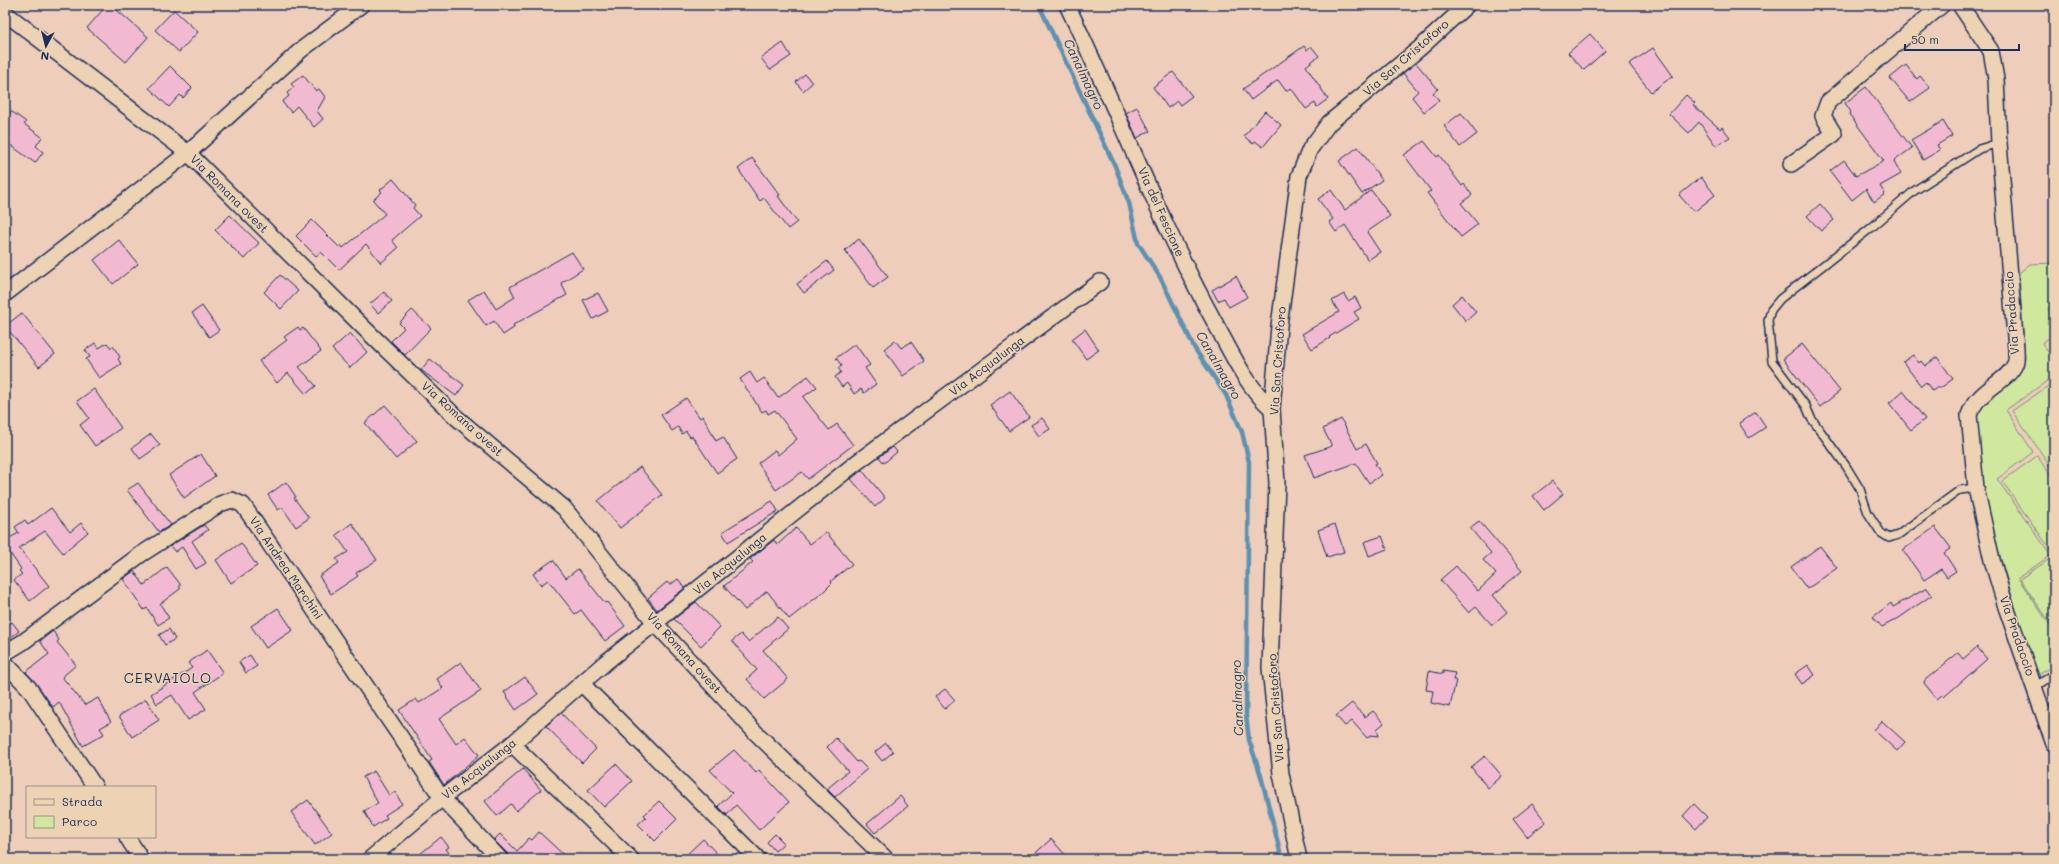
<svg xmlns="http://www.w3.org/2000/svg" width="2059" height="864" font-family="Mali,sans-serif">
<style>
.green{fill:#cfe89e;stroke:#758c7e}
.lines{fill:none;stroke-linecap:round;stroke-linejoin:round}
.stream{stroke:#5d91b2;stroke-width:4.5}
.building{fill:#f2bad1;stroke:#1b2f5e}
.service-casing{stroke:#1b2f5e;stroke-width:10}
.minor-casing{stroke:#1b2f5e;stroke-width:18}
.service{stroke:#edd2b4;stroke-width:7}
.minor{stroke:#edd2b4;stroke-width:15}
.labels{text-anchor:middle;stroke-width:3;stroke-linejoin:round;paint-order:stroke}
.street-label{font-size:12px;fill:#1b2f5e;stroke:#edd2b4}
.water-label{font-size:13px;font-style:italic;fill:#263f6c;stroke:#edd2b4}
.quarter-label{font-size:14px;letter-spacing:1px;fill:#1b2f5e;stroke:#edd2b4}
</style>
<rect width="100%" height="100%" fill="#eecdba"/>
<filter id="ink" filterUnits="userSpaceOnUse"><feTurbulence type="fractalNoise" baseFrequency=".025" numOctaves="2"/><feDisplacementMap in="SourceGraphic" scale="8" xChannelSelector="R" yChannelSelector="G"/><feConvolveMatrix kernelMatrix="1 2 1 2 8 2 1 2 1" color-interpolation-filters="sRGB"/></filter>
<g filter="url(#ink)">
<g class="green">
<polygon points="2054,263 2054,296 2052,298 2054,304 2048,308 2050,316 2047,324 2054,327 2053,335 2042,343 2054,361 2054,376 2006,410 2033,452 1997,479 2051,555 2018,578 2054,631 2054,664 2036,677 1980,488 1971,418 2025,359 2019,273 2030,264"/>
<polygon points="2054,382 2054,471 2012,411"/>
<polygon points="2037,456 2054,480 2053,553 2002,481"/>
<polygon points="2054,556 2054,628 2020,579"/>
</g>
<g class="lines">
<polyline class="stream" points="1039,5 1115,166 1129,203 1138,243 1160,277 1195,349 1226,395 1242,432 1249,462 1246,715 1249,740 1261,776 1282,859"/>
</g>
<g class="building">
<polygon points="107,5 111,5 148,37 126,62 87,28"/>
<polygon points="174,10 198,32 179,52 155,30"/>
<polygon points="1590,34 1605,51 1584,70 1568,53"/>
<polygon points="783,43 791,56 770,70 761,58"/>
<polygon points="1304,46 1307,50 1311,46 1319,56 1306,66 1328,99 1317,107 1315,103 1306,109 1291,88 1286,91 1278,80 1251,100 1243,89"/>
<polygon points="1653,48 1673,76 1651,92 1629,64"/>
<polygon points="1416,63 1438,89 1433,93 1439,100 1424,112 1412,97 1418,91 1403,73"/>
<polygon points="1906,65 1917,79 1920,76 1930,88 1910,102 1890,78"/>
<polygon points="170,66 192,88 183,98 180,95 169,107 149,88"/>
<polygon points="1173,72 1192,96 1180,105 1177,101 1168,108 1153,87"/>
<polygon points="805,74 812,83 803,91 796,82"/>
<polygon points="303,75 316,91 319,89 325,97 317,111 323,119 314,127 297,106 291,112 282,102 289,96 287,93 294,87 291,84"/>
<polygon points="1866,87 1912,148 1894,161 1901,174 1880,186 1885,194 1874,202 1866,189 1852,200 1830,171 1844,160 1856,176 1884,161 1849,114 1851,112 1845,103"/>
<polygon points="1686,95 1695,103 1693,105 1720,129 1722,127 1730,137 1716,146 1699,122 1689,133 1669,114"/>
<polygon points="1137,107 1150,131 1137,138 1126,113"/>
<polygon points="11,111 26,122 24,124 42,137 36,146 43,152 35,163 5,141 5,120"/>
<polygon points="1265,111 1281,125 1263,147 1255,141 1253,144 1244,136"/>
<polygon points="1461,113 1477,134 1460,147 1444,126"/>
<polygon points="1943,121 1952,136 1937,145 1940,150 1923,160 1911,140"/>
<polygon points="1424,141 1437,157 1439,155 1462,186 1464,184 1472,195 1461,203 1478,224 1461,237 1427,193 1431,191 1404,155"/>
<polygon points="1358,147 1382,180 1362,194 1339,161"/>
<polygon points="752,158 780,195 778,196 797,222 788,229 764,198 760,201 738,169"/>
<polygon points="1701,177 1715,195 1694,212 1679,195"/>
<polygon points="393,179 415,205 413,208 420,216 392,240 398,248 381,263 366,244 339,270 321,252 316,256 296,236 312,220 339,247 341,245 343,248 385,214 373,200 382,192 380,190"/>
<polygon points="1331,190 1345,210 1371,190 1390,216 1367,232 1380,252 1368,260 1345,225 1336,232 1329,222 1333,219 1318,199"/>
<polygon points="1820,204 1834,220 1821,231 1807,216"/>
<polygon points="230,215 259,243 244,259 215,230"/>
<polygon points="859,239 888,277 873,288 845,250"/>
<polygon points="119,240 138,264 113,284 94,260"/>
<polygon points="572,252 583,269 561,283 567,295 513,325 515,327 503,335 494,321 486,326 468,300 484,290 496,309 515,297 510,287"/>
<polygon points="827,261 834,270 804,293 797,284"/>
<polygon points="280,275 298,291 281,309 264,292"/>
<polygon points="1236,276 1247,297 1229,307 1224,298 1218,301 1212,290"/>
<polygon points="384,292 392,301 378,313 370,304"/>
<polygon points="598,293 608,311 593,319 583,300"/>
<polygon points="1344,294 1348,301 1355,297 1361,308 1354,312 1359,319 1329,337 1330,338 1312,349 1302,334 1339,312 1332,301"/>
<polygon points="1462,295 1476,312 1466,321 1452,304"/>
<polygon points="202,306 219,330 209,337 192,313"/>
<polygon points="412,310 431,328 405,355 391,341 404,328 399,323"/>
<polygon points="22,313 55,354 39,367 5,326"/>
<polygon points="298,327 300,330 303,328 321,351 299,367 316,386 306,394 288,373 277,383 259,361 287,340 284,337"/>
<polygon points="1085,329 1099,350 1086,359 1072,339"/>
<polygon points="350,333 367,352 350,368 332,349"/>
<polygon points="895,340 901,348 911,342 924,361 903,376 884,349"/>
<polygon points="95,343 99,348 107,343 111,348 113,346 120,357 118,359 121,364 99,378 86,359 90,357 85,350"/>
<polygon points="855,344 870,365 865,368 876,384 864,393 861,389 854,394 847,383 842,387 835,377 841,372 838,368 842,366 836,358"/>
<polygon points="1802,344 1840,391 1820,407 1783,359"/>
<polygon points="1913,355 1919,363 1921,361 1925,366 1937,357 1953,379 1939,389 1938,387 1932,391 1926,382 1921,386 1903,362"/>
<polygon points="430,359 464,385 456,396 421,370"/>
<polygon points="750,372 757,383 764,378 778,398 808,376 817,387 803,397 829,430 837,424 853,445 808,479 802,472 776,490 758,463 775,450 778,455 797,439 775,410 768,414 766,410 762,412 740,379"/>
<polygon points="94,389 121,428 95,446 80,425 89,418 77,401"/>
<polygon points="1010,391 1029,417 1009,431 990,405"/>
<polygon points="1903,391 1925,419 1911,430 1889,403"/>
<polygon points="686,398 700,418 703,416 716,441 723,437 737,459 717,473 692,436 690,437 686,431 682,434 678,427 672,431 661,415"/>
<polygon points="385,405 417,441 396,459 365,423"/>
<polygon points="1756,412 1766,427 1749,438 1739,423"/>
<polygon points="1042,418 1050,429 1039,436 1031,425"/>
<polygon points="1341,419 1357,449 1366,444 1377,463 1375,464 1382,475 1369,483 1356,463 1314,478 1305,455 1332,446 1323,429"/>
<polygon points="151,434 160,445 140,459 132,448"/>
<polygon points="893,447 897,452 884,463 879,457"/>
<polygon points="201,454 215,476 184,498 169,475"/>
<polygon points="640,467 662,495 620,528 598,501"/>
<polygon points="862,470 885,498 875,507 851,479"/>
<polygon points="1552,481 1563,494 1544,510 1533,496"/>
<polygon points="286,482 296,497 294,498 309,518 296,527 282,507 278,510 268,495"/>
<polygon points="138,483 171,525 159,532 127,490"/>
<polygon points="772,501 778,511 728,542 722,532"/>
<polygon points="51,508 70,532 81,523 88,532 63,553 45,531 19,548 49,586 30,601 14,580 22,574 19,571 21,569 5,546 5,540 19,533 15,527 25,520 28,525"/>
<polygon points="1479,521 1522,571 1493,595 1507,612 1492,625 1476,607 1469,613 1440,580 1456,566 1478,591 1496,574 1483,560 1491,553 1470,528"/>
<polygon points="352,523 377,560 356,573 358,576 331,594 319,576 339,563 336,559 348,552 336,535"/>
<polygon points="1335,524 1344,552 1327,557 1318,530"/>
<polygon points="204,525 208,530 192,541 206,563 196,569 182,547 175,552 170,546"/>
<polygon points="1935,527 1951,548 1944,553 1956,571 1947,577 1941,569 1924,580 1903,550"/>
<polygon points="796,528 810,544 826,532 852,564 831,581 832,583 822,593 789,619 767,591 745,610 724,586 753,562 750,559 774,540 777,545"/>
<polygon points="1382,536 1387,549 1369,556 1364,542"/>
<polygon points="241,543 257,566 231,583 216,560"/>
<polygon points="1820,546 1837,568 1807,589 1791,567"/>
<polygon points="553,560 566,578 578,569 605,603 607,602 625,626 605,641 581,610 575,614 548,580 541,585 533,574"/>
<polygon points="167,567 180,584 180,589 160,604 169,618 158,625 147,608 144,610 123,579 134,571 144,585"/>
<polygon points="678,579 685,588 657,610 648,598 667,582 670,585"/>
<polygon points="1927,588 1932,595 1899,618 1882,627 1873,617 1891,603 1893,607"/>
<polygon points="696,602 720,627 701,646 674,619"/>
<polygon points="278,608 293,630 266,648 251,626"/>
<polygon points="778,617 788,629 763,650 788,679 764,699 747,679 757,670 732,641 741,634 748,642"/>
<polygon points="12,622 19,631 5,642 5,627"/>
<polygon points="169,629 175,639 165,645 159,635"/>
<polygon points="53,631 59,640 57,642 76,665 62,677 85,705 98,698 111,722 100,728 104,734 83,746 59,702 53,707 36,683 26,672 49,654 40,641"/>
<polygon points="1977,647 1987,659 1944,697 1942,695 1937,699 1924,683 1925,680 1958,653 1963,659"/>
<polygon points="207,650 223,673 195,692 206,709 188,720 172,695 157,704 151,694 192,668 188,663"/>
<polygon points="250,655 257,666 246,673 239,662"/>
<polygon points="461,662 481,691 439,719 456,744 465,737 479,755 444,785 429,762 432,760 399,710 416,699 419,703 443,688 437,679"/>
<polygon points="1808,665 1815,675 1802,684 1795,674"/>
<polygon points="1429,671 1443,674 1443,671 1455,673 1453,680 1456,680 1450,707 1431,703 1433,691 1426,690"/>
<polygon points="525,677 538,694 516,710 504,692"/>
<polygon points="945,689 955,700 945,709 935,697"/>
<polygon points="146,699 159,720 132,737 119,716"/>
<polygon points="1352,703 1365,717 1373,711 1384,723 1377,729 1379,736 1371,735 1367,738 1352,721 1345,726 1336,716"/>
<polygon points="561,713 596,749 582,763 546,726"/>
<polygon points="1882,721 1905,742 1897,751 1874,730"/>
<polygon points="836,738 857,762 859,761 867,769 835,797 827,789 848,771 827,747"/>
<polygon points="886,743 893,752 882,761 875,752"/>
<polygon points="734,750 756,773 759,770 789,802 759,830 736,805 727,815 718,806 732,793 710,770"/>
<polygon points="1485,756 1502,776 1488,788 1471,767"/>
<polygon points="616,764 632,781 604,807 588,790"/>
<polygon points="523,769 541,790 516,811 511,804 497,816 485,801"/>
<polygon points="374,771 389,795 395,792 402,804 385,815 387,818 373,827 364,811 378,803 363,777"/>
<polygon points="900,796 908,806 875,833 867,824"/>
<polygon points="308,800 332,833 315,845 291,812"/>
<polygon points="659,801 677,819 655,841 638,824 646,817 644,815"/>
<polygon points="1532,804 1546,822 1527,837 1513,819"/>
<polygon points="1694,804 1707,817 1696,829 1683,816"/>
<polygon points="539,832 568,859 509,859 507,853 494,840 500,834 517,851 529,838 532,840"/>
<polygon points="775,834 784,843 775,851 767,842"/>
<polygon points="441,837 449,847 446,849 454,859 414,859"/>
<polygon points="703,839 722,859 682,859"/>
<polygon points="1051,839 1069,859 1029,859"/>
</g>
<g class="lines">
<defs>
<g id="service">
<polyline points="1976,488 1960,490 1898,535 1889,538 1881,533 1868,513 1860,489 1846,466 1811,418 1806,406 1772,361 1768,320 1771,310 1780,299 1871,228 1914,191 1979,149 1999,143"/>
<polyline points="2035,687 2054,674"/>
</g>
<g id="minor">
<path d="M1067,5c51,105 91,214 147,316 17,31 32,65 58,88"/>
<path d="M1960,5l31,46 5,28 3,64 17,206c0,4 1,11 -1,15 -8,19 -37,25 -46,51l7,73 16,72 14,47 48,137"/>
<polyline points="5,13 188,153 363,327 457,418 564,508 656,624 755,732 886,859"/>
<polyline points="1791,164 1834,134 1823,116 1828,102 1942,5"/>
<polyline points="5,294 188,153 301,50 361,5"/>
<polyline points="5,653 23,642 140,555 220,504 232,500 243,505 442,798 500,859"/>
<polyline points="5,663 29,688 95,787"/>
<polyline points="582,684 758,859"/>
<polyline points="512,744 631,859"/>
<polyline points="127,837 141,859"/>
<polyline points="370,859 442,798 512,744 606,662 856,463 1100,282"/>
<polyline points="1299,859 1281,774 1270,668 1277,483 1272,409 1279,326 1299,176 1310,149 1329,123 1420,48 1467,5"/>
</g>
</defs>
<use href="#service" class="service-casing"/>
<use href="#minor" class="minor-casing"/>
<use href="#service" class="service"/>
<use href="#minor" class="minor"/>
</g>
</g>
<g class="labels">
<g class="street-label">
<text transform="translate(1406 58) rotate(-41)" y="4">Via San Cristoforo</text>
<text transform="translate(229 194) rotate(45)" y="4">Via Romana ovest</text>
<text transform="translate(1161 212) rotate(66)" y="4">Via del Fescione</text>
<text transform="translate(2012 313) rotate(-94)" y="4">Via Pradaccio</text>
<text transform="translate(1278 361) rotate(-86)" y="4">Via San Cristoforo</text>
<text transform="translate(987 366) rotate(-37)" y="4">Via Acqualunga</text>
<text transform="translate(462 419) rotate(42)" y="4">Via Romana ovest</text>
<text transform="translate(730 564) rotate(-39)" y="4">Via Acqualunga</text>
<text transform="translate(286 568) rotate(56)" y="4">Via Andrea Marchini</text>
<text transform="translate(2017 636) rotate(71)" y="4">Via Pradaccio</text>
<text transform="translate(684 653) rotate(48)" y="4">Via Romana ovest</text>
<text transform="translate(1276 708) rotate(-94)" y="4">Via San Cristoforo</text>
<text transform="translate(479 769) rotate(-38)" y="4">Via Acqualunga</text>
</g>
<g class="water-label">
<text transform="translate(1084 74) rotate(65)" y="5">Canalmagro</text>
<text transform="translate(1219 365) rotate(60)" y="5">Canalmagro</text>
<text transform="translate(1237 698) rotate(-92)" y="5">Canalmagro</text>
</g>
<g class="quarter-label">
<text x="168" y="683">CERVAIOLO</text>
</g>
</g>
<rect width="2059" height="864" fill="none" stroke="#edd2b4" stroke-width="20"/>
<rect x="10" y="10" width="2039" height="844" fill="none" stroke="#1b2f5e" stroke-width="1.5" filter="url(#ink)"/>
<rect x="26" y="786" width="130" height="52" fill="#edd2b4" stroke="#999192"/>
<rect x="34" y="799" width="20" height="6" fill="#edd2b4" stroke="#999192"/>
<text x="62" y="806" font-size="12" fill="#1b2f5e">Strada</text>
<rect x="34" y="816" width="20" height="12" fill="#cfe89e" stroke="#999192"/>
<text x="62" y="826" font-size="12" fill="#1b2f5e">Parco</text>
<g transform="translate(46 46) rotate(187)" stroke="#edd2b4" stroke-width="3" paint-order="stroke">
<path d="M0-3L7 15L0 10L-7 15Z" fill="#1b2f5e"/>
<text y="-6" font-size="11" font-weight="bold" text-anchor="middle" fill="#1b2f5e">N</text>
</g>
<path d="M1905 44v6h114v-6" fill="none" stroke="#1b2f5e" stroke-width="2"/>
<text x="1911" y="44" font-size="12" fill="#1b2f5e" stroke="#edd2b4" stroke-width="3" paint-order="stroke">50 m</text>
</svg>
